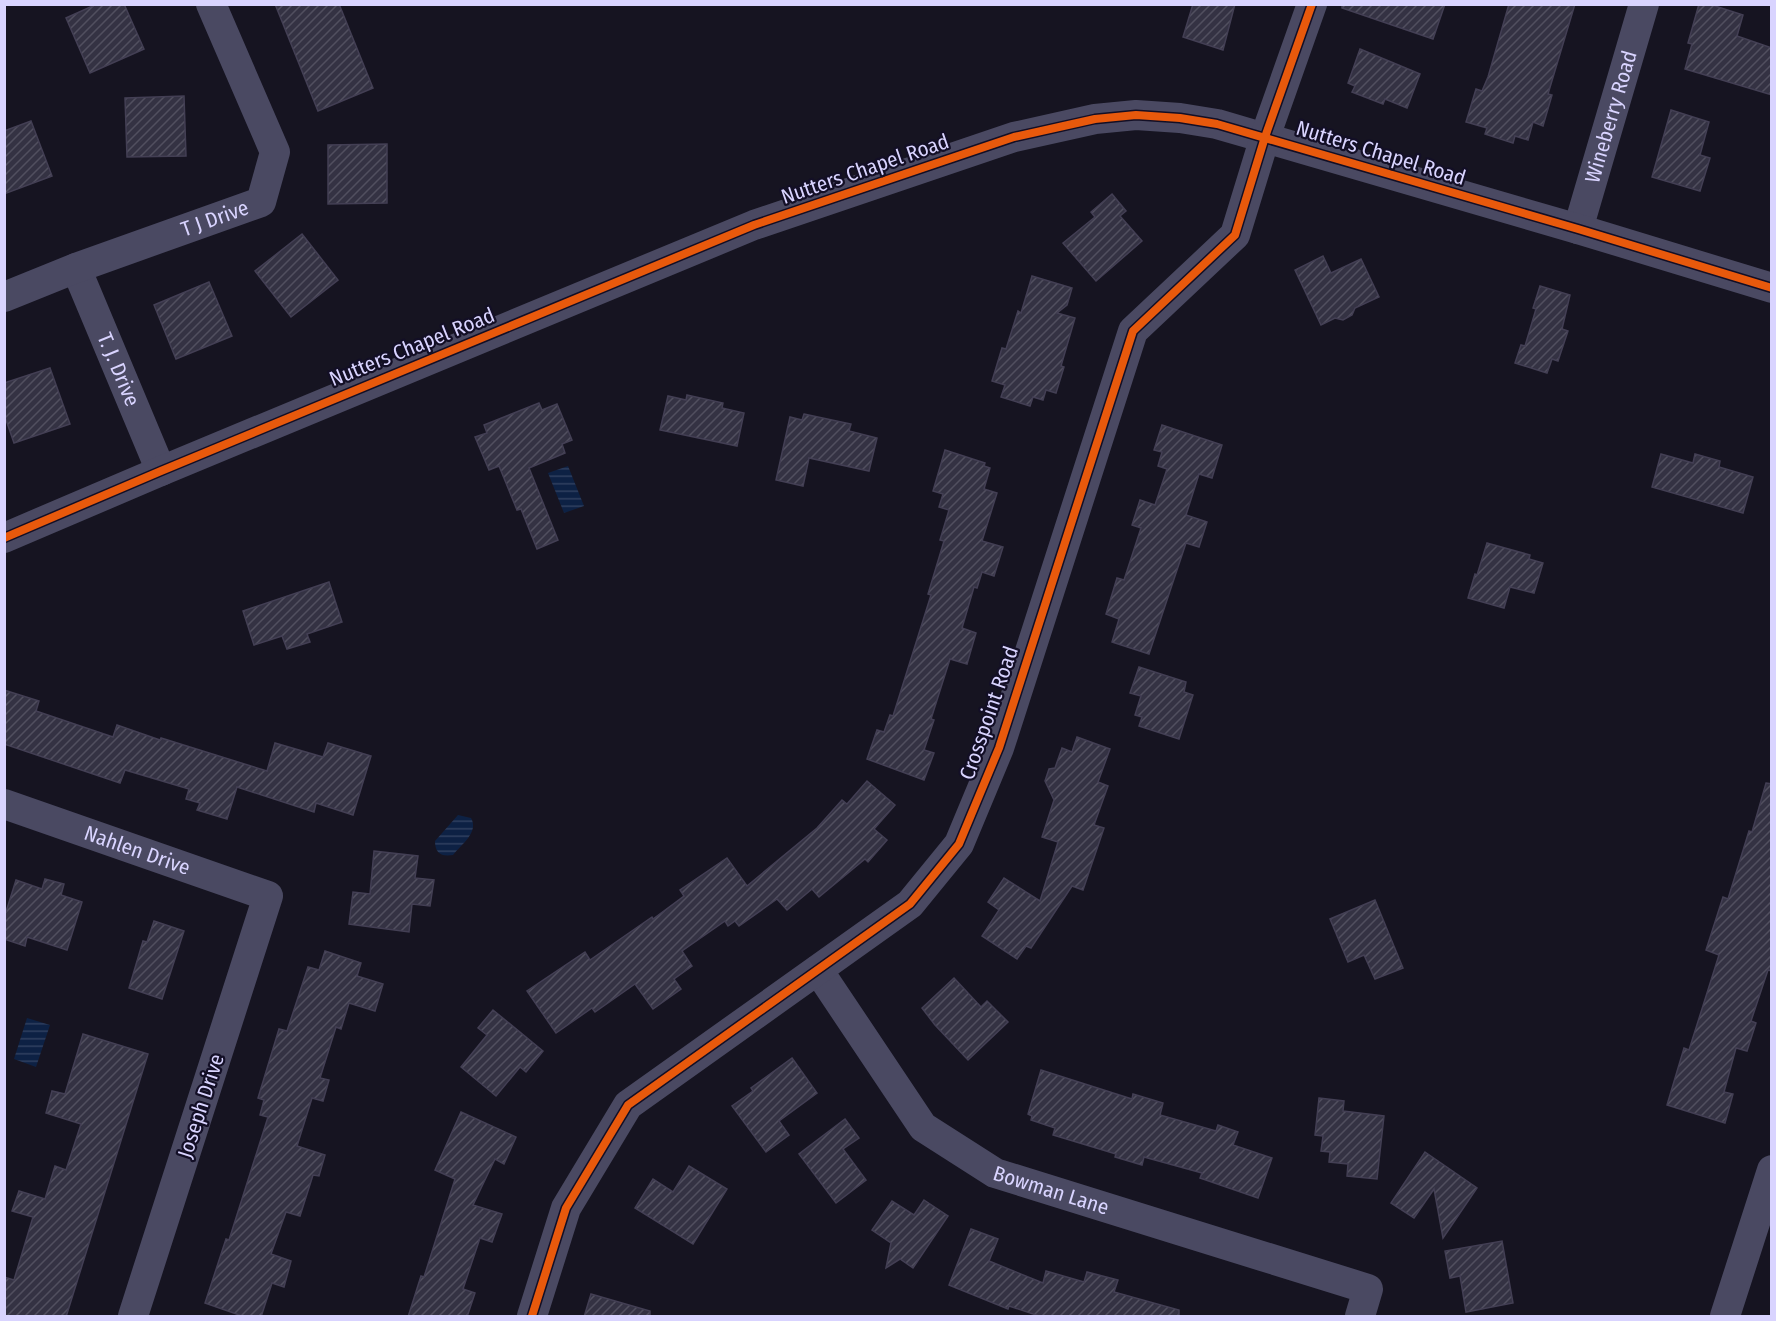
<svg xmlns="http://www.w3.org/2000/svg" width="1776" height="1321" font-family="'Fira Sans Condensed',sans-serif">
<style>
.water{fill:url(#water-rules)}
.building{fill:url(#building-hatch);stroke:#433f54;stroke-width:1.5}
.lines{fill:none;stroke-linecap:round;stroke-linejoin:round}
.minor{stroke:#4a4962;stroke-width:30}
.cycleway-casing{stroke:#130f26;stroke-width:11}
.cycleway{stroke:#e8590c;stroke-width:8}
.labels{text-anchor:middle;stroke-width:4.5;stroke-linejoin:round;paint-order:stroke}
.street-label{font-size:21px;fill:#d9d4ff;stroke:#130f26}
</style>
<defs>
<pattern id="water-rules" width="6" height="5" patternUnits="userSpaceOnUse" patternTransform="scale(1.5)"><rect width="6" height="5" fill="#0d2144"/><path d="M0 2.5h6" fill="none" stroke="#304060"/></pattern>
<pattern id="building-hatch" width="6" height="6" patternUnits="userSpaceOnUse" patternTransform="scale(1.5)"><rect width="6" height="6" fill="#343243"/><path d="M-1 1l2-2M0 6l6-6M5 7l2-2" fill="none" stroke="#514f5f"/></pattern>
</defs>
<rect width="100%" height="100%" fill="#161421"/>
<g class="water">
<polygon points="568,466 584,506 564,513 548,473"/>
<path d="M458,815l13,3c8,14 -9,26 -18,37 -12,2 -18,-2 -18,-14z"/>
<polygon points="27,1018 50,1025 36,1067 14,1059"/>
</g>
<g class="building">
<polygon points="97,4 124,4 144,49 90,73 66,18"/>
<polygon points="275,4 339,4 373,88 318,111"/>
<polygon points="1193,4 1235,4 1223,50 1183,37"/>
<polygon points="1342,4 1445,4 1433,39 1342,8"/>
<polygon points="1509,4 1575,4 1548,94 1552,95 1543,126 1533,122 1528,140 1515,136 1513,143 1485,134 1487,128 1466,122 1476,89 1482,91 1488,77"/>
<polygon points="1699,4 1709,4 1743,15 1737,36 1772,48 1772,95 1685,69 1692,44 1688,43"/>
<polygon points="1360,49 1420,74 1407,108 1385,99 1383,104 1352,92 1355,86 1348,83"/>
<polygon points="184,96 186,156 127,157 125,98"/>
<polygon points="1671,110 1709,122 1700,155 1710,158 1700,191 1652,177"/>
<polygon points="31,121 52,176 4,194 4,131"/>
<polygon points="387,144 387,203 328,204 328,145"/>
<polygon points="1112,194 1126,211 1120,216 1142,241 1096,281 1063,243 1095,217 1091,212"/>
<polygon points="302,234 338,280 291,317 255,271"/>
<polygon points="1323,256 1331,273 1361,259 1379,297 1355,308 1352,315 1343,320 1335,318 1321,325 1295,270"/>
<polygon points="1032,276 1072,288 1067,305 1057,313 1075,318 1061,366 1064,367 1056,393 1046,390 1043,400 1033,397 1030,406 1001,397 1005,385 992,381 1002,348 1006,349 1018,311 1021,313"/>
<polygon points="209,282 232,336 176,359 154,305"/>
<polygon points="1540,286 1570,295 1562,329 1568,331 1558,361 1552,359 1547,373 1515,363 1521,345 1525,346 1536,309 1533,308"/>
<polygon points="50,368 70,424 14,443 4,414 4,383"/>
<polygon points="687,395 723,403 722,408 744,413 737,446 660,430 668,396 686,400"/>
<polygon points="539,403 542,410 557,404 572,440 562,444 565,453 529,468 558,540 537,549 521,509 517,510 499,466 489,470 475,437 487,433 484,425"/>
<polygon points="804,414 851,424 849,431 877,438 869,471 809,458 803,486 776,480 790,417 802,420"/>
<polygon points="1162,425 1222,445 1212,478 1199,474 1186,515 1207,522 1199,547 1186,543 1149,654 1112,642 1119,619 1106,614 1117,578 1124,580 1141,528 1132,525 1140,500 1155,505 1167,469 1158,466 1162,452 1154,450"/>
<polygon points="945,450 985,463 984,466 990,468 984,489 997,493 982,541 1003,547 994,576 982,572 977,588 974,587 962,628 976,633 967,664 950,659 931,719 934,720 924,750 934,753 924,780 867,759 877,730 884,732 890,715 893,716 931,595 928,594 944,541 940,540 949,510 939,507 943,494 933,491"/>
<polygon points="1661,454 1693,463 1695,454 1720,461 1719,467 1753,477 1743,513 1652,487"/>
<polygon points="1487,543 1530,555 1529,559 1543,563 1534,593 1510,587 1504,608 1468,598 1475,574 1477,575"/>
<polygon points="329,582 342,622 307,634 310,642 287,649 282,636 254,645 243,611"/>
<polygon points="1139,667 1186,682 1184,692 1193,695 1179,739 1139,726 1142,717 1135,715 1141,696 1130,693"/>
<polygon points="4,690 39,701 36,711 113,737 117,725 160,740 161,738 267,771 275,743 323,757 328,743 371,756 353,815 316,803 314,812 237,787 227,819 197,810 200,803 186,799 189,789 125,770 120,783 4,744"/>
<polygon points="1077,737 1110,749 1098,782 1108,786 1094,825 1104,828 1083,890 1072,886 1031,948 1026,946 1017,959 982,936 999,910 988,902 1004,878 1040,901 1058,842 1042,837 1054,800 1045,781 1049,769 1055,768 1062,748 1072,752"/>
<polygon points="867,781 895,805 874,829 887,840 868,862 865,859 819,897 812,889 787,910 777,899 739,926 735,921 728,926 725,921 682,951 692,966 674,979 681,989 653,1009 635,984 595,1012 592,1008 556,1033 527,991 585,952 590,960 652,917 653,919 684,896 680,890 727,858 747,886 817,828 842,800 847,804"/>
<polygon points="1766,783 1772,784 1772,971 1768,970 1751,1021 1756,1023 1747,1051 1736,1048 1724,1092 1733,1094 1725,1123 1667,1105 1684,1048 1689,1050 1719,955 1706,950 1723,897 1728,899 1749,831 1752,832"/>
<polygon points="374,851 418,856 415,878 434,880 430,906 412,904 409,932 349,924 353,892 370,894"/>
<polygon points="45,879 64,884 61,895 82,902 67,950 27,937 25,946 4,939 4,918 16,880 42,889"/>
<polygon points="1375,900 1403,968 1375,979 1364,955 1348,962 1330,919"/>
<polygon points="154,921 184,931 162,999 129,988 143,941 147,942"/>
<polygon points="325,951 361,963 357,976 383,984 375,1011 349,1003 341,1029 336,1027 320,1078 329,1080 323,1101 312,1098 297,1146 325,1155 319,1176 313,1175 300,1216 286,1212 271,1254 291,1261 284,1287 272,1283 261,1317 245,1317 205,1303 226,1239 229,1240 268,1117 260,1115 264,1100 258,1098 279,1029 287,1031 308,967 319,970"/>
<polygon points="954,978 981,1007 987,1001 1008,1022 968,1060 935,1025 922,1008"/>
<polygon points="493,1010 543,1051 526,1072 520,1067 496,1096 461,1067 487,1035 478,1028"/>
<polygon points="83,1034 148,1054 66,1317 4,1317 4,1277 14,1280 33,1217 12,1211 19,1191 45,1199 55,1166 66,1170 81,1124 46,1113 52,1091 65,1094"/>
<polygon points="792,1058 817,1093 779,1121 789,1135 766,1152 732,1106 753,1091 751,1088"/>
<polygon points="1041,1070 1132,1099 1133,1094 1163,1103 1160,1115 1216,1131 1218,1125 1238,1132 1233,1145 1272,1158 1258,1198 1200,1178 1202,1173 1144,1157 1142,1165 1115,1157 1116,1154 1053,1135 1055,1128 1031,1120 1032,1116 1028,1114"/>
<polygon points="1319,1098 1344,1101 1343,1111 1384,1116 1377,1179 1347,1176 1348,1164 1329,1162 1330,1152 1321,1151 1323,1136 1315,1135"/>
<polygon points="461,1112 516,1137 504,1164 495,1159 473,1205 502,1214 492,1242 480,1238 463,1289 475,1293 467,1317 408,1317 421,1276 424,1277 455,1179 435,1170"/>
<polygon points="845,1119 859,1138 843,1149 866,1180 836,1203 799,1154"/>
<polygon points="1425,1152 1477,1188 1443,1238 1434,1189 1414,1218 1391,1203"/>
<polygon points="689,1166 727,1189 693,1244 635,1208 653,1179 673,1192"/>
<polygon points="924,1200 948,1216 913,1268 900,1259 886,1268 891,1243 872,1230 892,1201 914,1215"/>
<polygon points="971,1229 998,1239 989,1261 1043,1283 1046,1271 1084,1282 1087,1272 1118,1280 1114,1292 1179,1310 1179,1317 1042,1317 1009,1306 1008,1309 949,1285"/>
<polygon points="1502,1241 1513,1303 1466,1312 1460,1276 1450,1278 1445,1251"/>
<polygon points="591,1294 650,1311 650,1317 584,1317"/>
</g>
<g class="lines">
<g class="minor">
<path id="s1" d="M1578,229l66,-225"/>
<path id="s2" d="M76,268l85,203"/>
<path id="s3" d="M4,297l72,-29 185,-66 14,-50 -64,-148"/>
<polyline points="4,538 161,471 754,225 1014,137 1095,119 1136,115 1180,118 1217,124 1578,229 1772,288"/>
<path id="s4" d="M4,804l264,92 -135,420"/>
<path id="s5" d="M818,970l105,157 72,46 373,116 -8,27"/>
<polyline points="532,1316 566,1208 628,1105 910,904 959,844 999,748 1133,331 1235,235 1265,137 1312,4"/>
<polyline points="1725,1316 1772,1170"/>
</g>
<defs>
<g id="cycleway">
<polyline points="4,538 161,471 754,225 1014,137 1095,119 1136,115 1180,118 1217,124 1578,229 1772,288"/>
<polyline points="532,1316 566,1208 628,1105 910,904 959,844 999,748 1133,331 1235,235 1265,137 1312,4"/>
</g>
</defs>
<use href="#cycleway" class="cycleway-casing"/>
<use href="#cycleway" class="cycleway"/>
</g>
<g class="labels">
<g class="street-label">
<text dy="7" stroke="none"><textPath href="#s1" startOffset="117">Wineberry Road</textPath></text>
<text transform="translate(1381 153) rotate(17)" y="7">Nutters Chapel Road</text>
<text transform="translate(865 169) rotate(-19)" y="7">Nutters Chapel Road</text>
<text dy="7" stroke="none"><textPath href="#s3" startOffset="225">T J Drive</textPath></text>
<text transform="translate(412 347) rotate(-22)" y="7">Nutters Chapel Road</text>
<text dy="7" stroke="none"><textPath href="#s2" startOffset="110">T. J. Drive</textPath></text>
<text transform="translate(989 713) rotate(-71)" y="7">Crosspoint Road</text>
<text dy="7" stroke="none"><textPath href="#s4" startOffset="141">Nahlen Drive</textPath></text>
<text transform="translate(201 1106) rotate(-72)" y="7">Joseph Drive</text>
<text dy="7" stroke="none"><textPath href="#s5" startOffset="333">Bowman Lane</textPath></text>
</g>
</g>
<rect width="1776" height="1321" fill="none" stroke="#d9d4ff" stroke-width="12"/>
</svg>
